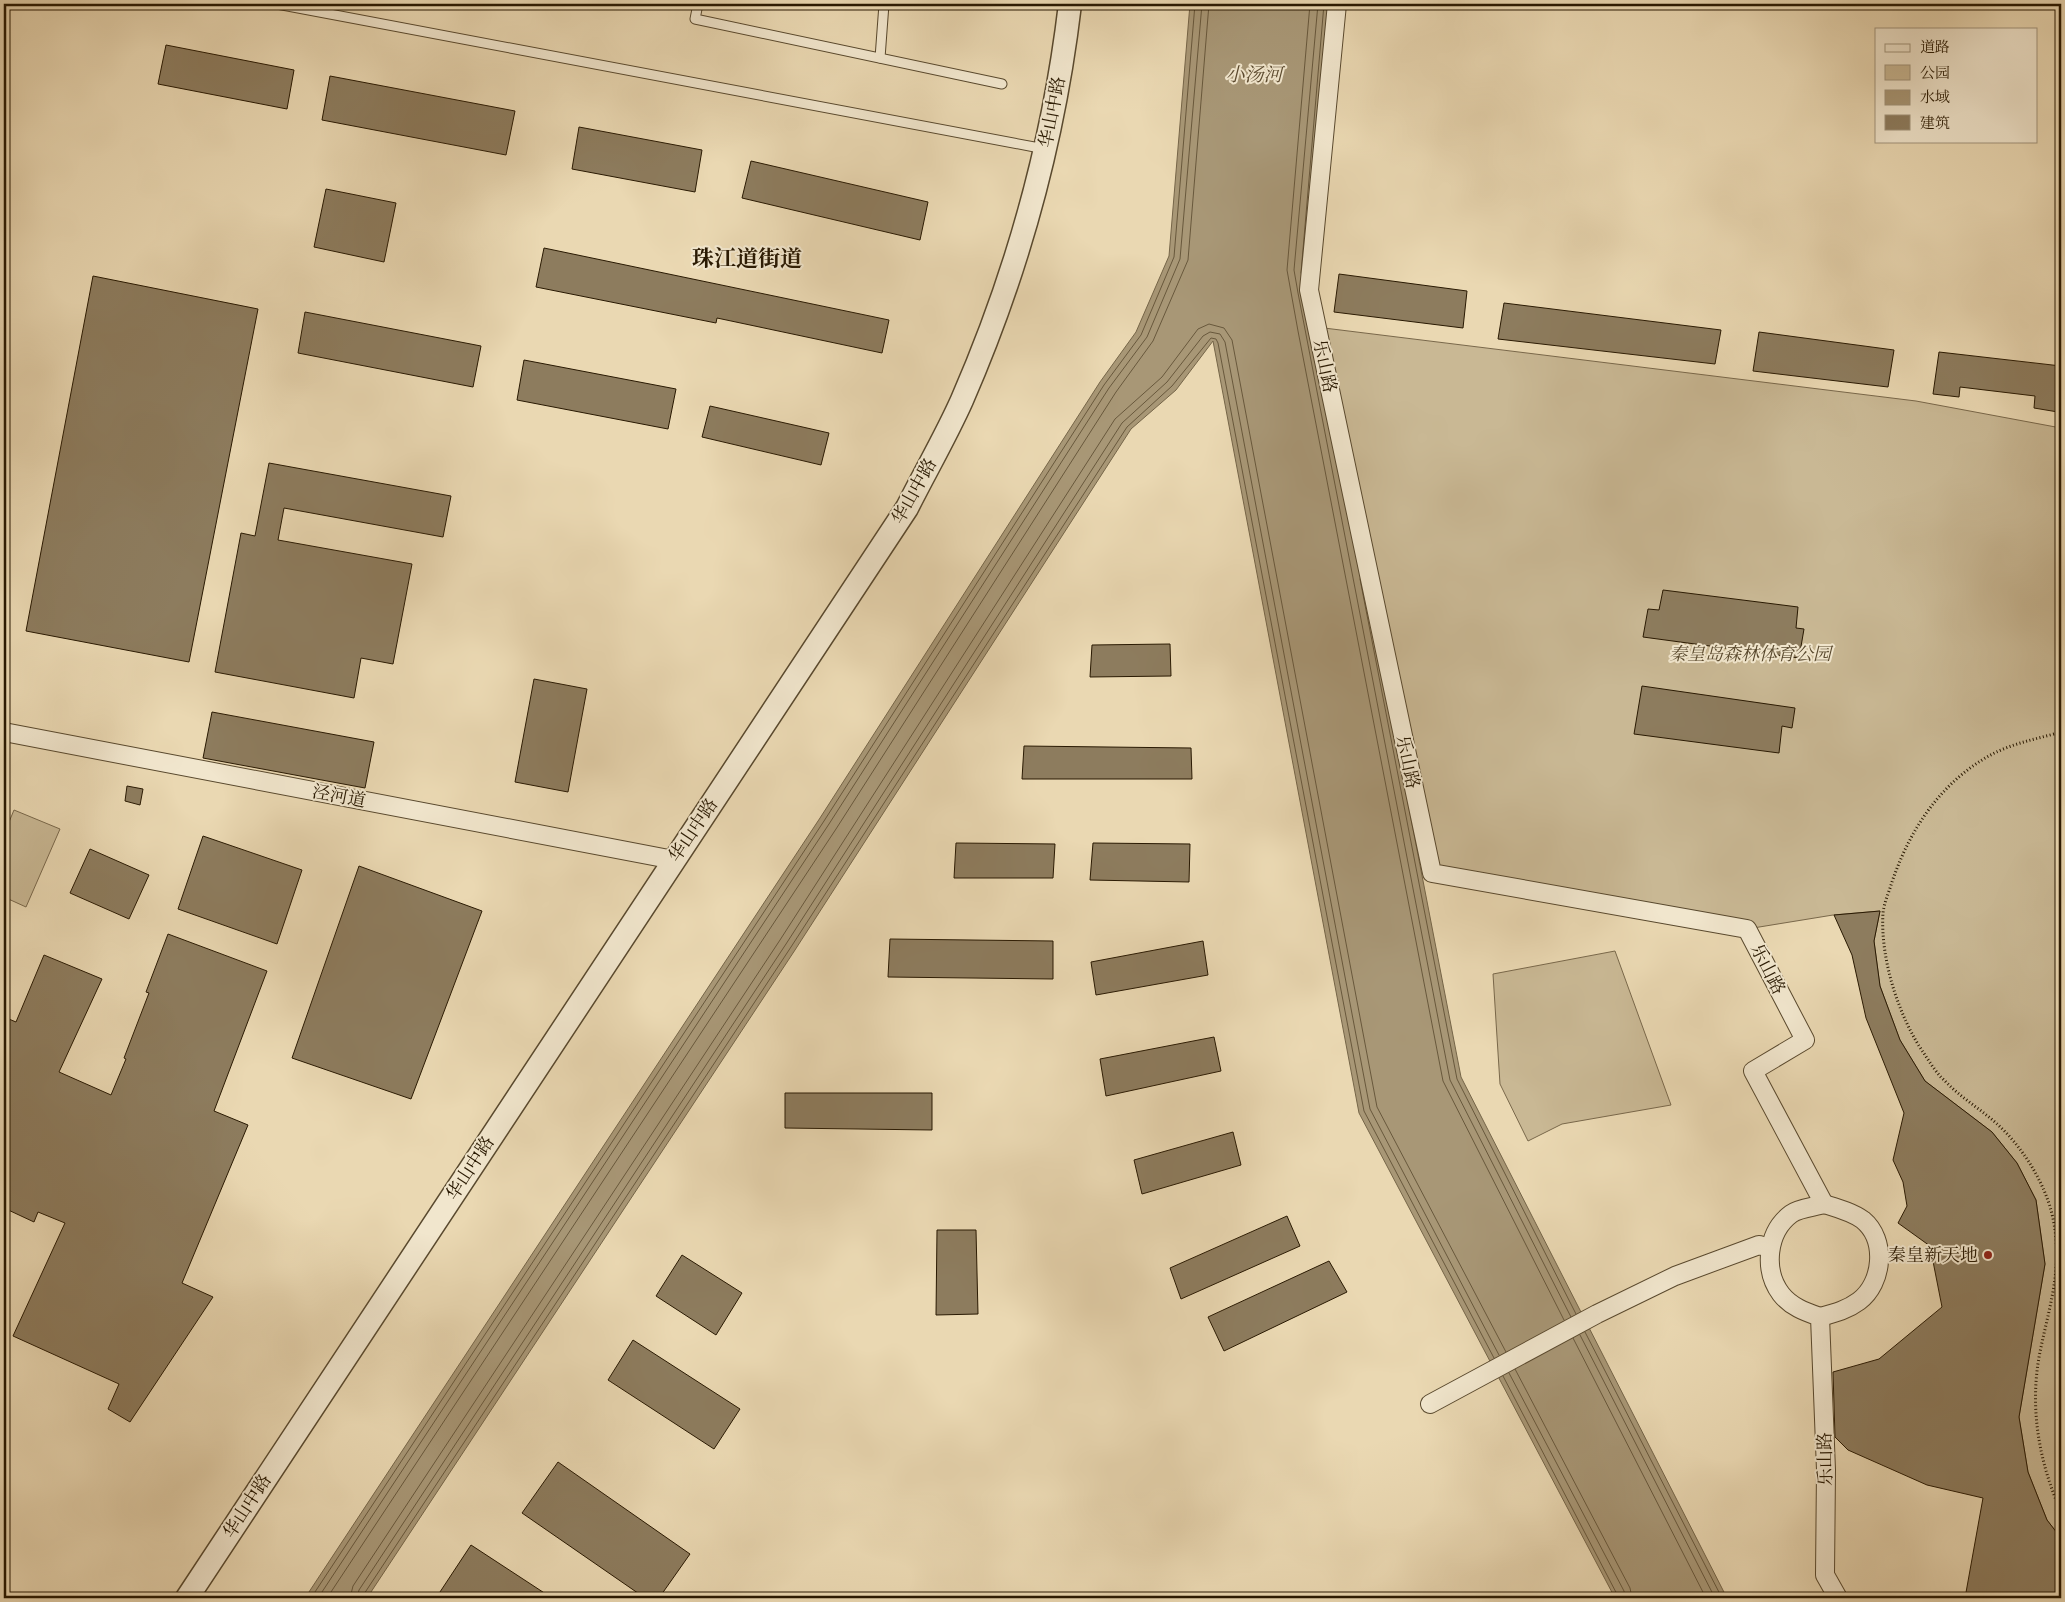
<svg xmlns="http://www.w3.org/2000/svg" width="2065" height="1602" font-family="'IM FELL DW Pica','Noto Serif SC',serif">
<style>
.green{fill:#c9b894;stroke:#79684b}
.water{fill:#a89776;stroke:#756548}
.lines{fill:none;stroke-linecap:round;stroke-linejoin:round}
.shore{stroke:#68583c;stroke-width:1}
.building{fill:#8d7c5e;stroke:#291902}
.service-casing{stroke:#59492e;stroke-width:11}
.minor-casing{stroke:#59492e;stroke-width:20}
.tertiary-casing{stroke:#59492e;stroke-width:25}
.path{stroke:#291902;stroke-width:3;stroke-dasharray:1 2.5;stroke-linecap:butt}
.service{stroke:#f1e6cd;stroke-width:9}
.minor{stroke:#f1e6cd;stroke-width:18}
.tertiary{stroke:#f1e6cd;stroke-width:22}
.poi-dot{fill:#8f2418;stroke:#f1e6cd;stroke-width:2}
.labels{text-anchor:middle;stroke-width:4;stroke-linejoin:round;paint-order:stroke}
.street-label{font-size:18px;fill:#291902;stroke:#f1e6cd}
.park-label{font-size:18px;font-style:italic;fill:#59492e;stroke:#f1e6cd}
.poi-label{font-size:18px;fill:#291902;stroke:#f1e6cd;text-anchor:end}
.water-label{font-size:19px;font-style:italic;fill:#5c4b30;stroke:#f1e6cd}
.district-label{font-size:22px;font-weight:bold;fill:#291902;stroke:#f1e6cd}
</style>
<rect width="100%" height="100%" fill="#ead8b2"/>
<filter id="stains"><feTurbulence type="fractalNoise" baseFrequency=".004" numOctaves="4"/><feColorMatrix values="0 0 0 0 .2 0 0 0 0 .09 0 0 0 0 .02 0 0 0 .5 -.17"/></filter>
<radialGradient id="worn" r=".72"><stop offset=".6" stop-color="#630" stop-opacity="0"/><stop offset="1" stop-color="#630" stop-opacity=".3"/></radialGradient>
<g class="green">
<polygon points="1316,327 1916,401 2061,428 2061,1538 2047,1520 2028,1472 2019,1417 2045,1264 2036,1200 2017,1163 1992,1132 1925,1081 1900,1040 1880,986 1874,941 1880,911 1833,915 1747,929 1432,873"/>
<polygon points="14,810 60,829 26,907 4,897 4,834"/>
<polygon points="1615,951 1671,1105 1562,1124 1528,1141 1500,1084 1493,974"/>
</g>
<polygon class="water" points="1190,4 1329,4 1305,271 1461,1077 1727,1598 1615,1598 1359,1113 1213,341 1176,390 1131,429 795,950 367,1598 305,1598 820,818 1100,382 1136,332 1169,256"/>
<g class="lines">
<g class="shore">
<polyline points="1310,4 1287,270 1298,331 1443,1081 1564,1320"/>
<polyline points="1318,4 1294,270 1298,293 1450,1080 1571,1317"/>
<polyline points="1301,273 1324,4"/>
<polyline points="1360,579 1457,1079 1576,1314"/>
<polyline points="1585,1332 1722,1598"/>
<polyline points="1580,1335 1715,1598"/>
<polyline points="1573,1338 1706,1598"/>
<polyline points="1515,1369 1630,1588 1632,1598"/>
<polyline points="1509,1373 1624,1591 1625,1598"/>
<polyline points="1503,1376 1619,1598"/>
<polyline points="311,1598 824,821 1104,385 1141,335 1174,257 1195,4"/>
<polyline points="318,1598 829,824 1109,388 1147,337 1180,259 1202,4"/>
<polyline points="327,1598 836,829 1116,392 1153,341 1188,260 1209,4"/>
<polyline points="350,1598 353,1586 780,940 1115,419 1162,377 1198,329 1209,324 1224,328 1232,340 1377,1107 1506,1352"/>
<polyline points="357,1598 359,1590 786,944 1122,423 1167,382 1203,336 1210,332 1220,334 1225,342 1370,1109 1499,1355"/>
<polyline points="363,1598 364,1594 791,947 1127,427 1172,386 1211,338 1216,339 1218,343 1364,1111 1494,1358"/>
</g>
</g>
<g class="building">
<polygon points="166,45 294,70 287,109 158,84"/>
<polygon points="330,76 515,111 506,155 322,120"/>
<polygon points="579,127 702,150 695,192 572,169"/>
<polygon points="751,161 928,202 920,240 742,198"/>
<polygon points="326,189 396,203 384,262 314,247"/>
<polygon points="544,248 889,320 882,353 717,318 716,323 536,287"/>
<polygon points="1339,274 1467,291 1463,328 1334,312"/>
<polygon points="93,276 258,309 189,662 26,631"/>
<polygon points="1504,303 1721,330 1715,364 1498,339"/>
<polygon points="305,312 481,346 473,387 298,353"/>
<polygon points="1759,332 1894,350 1888,387 1753,371"/>
<polygon points="1939,352 2061,366 2058,412 2034,408 2035,396 1960,387 1959,397 1933,394"/>
<polygon points="524,360 676,389 668,429 517,400"/>
<polygon points="710,406 829,433 821,465 702,437"/>
<polygon points="269,463 451,496 443,537 284,508 278,540 412,564 393,664 361,658 354,698 215,672 241,533 255,536"/>
<polygon points="1663,590 1798,607 1796,628 1804,629 1799,658 1643,637 1648,609 1659,610"/>
<polygon points="1170,644 1171,676 1090,677 1092,645"/>
<polygon points="534,679 587,689 568,792 515,782"/>
<polygon points="1642,686 1795,708 1792,728 1782,726 1779,753 1634,734"/>
<polygon points="212,712 374,742 365,788 203,758"/>
<polygon points="1024,746 1191,748 1192,779 1022,779"/>
<polygon points="127,786 143,789 140,805 125,801"/>
<polygon points="203,836 302,870 277,944 178,909"/>
<polygon points="956,843 1055,844 1053,878 954,878"/>
<polygon points="1093,843 1190,844 1189,882 1090,880"/>
<polygon points="90,849 149,875 129,919 70,893"/>
<polygon points="359,866 482,911 411,1099 292,1058"/>
<polygon points="1880,911 1874,941 1880,986 1900,1040 1925,1081 1992,1132 2017,1163 2036,1200 2045,1264 2019,1417 2028,1472 2047,1520 2061,1538 2061,1598 1965,1598 1983,1498 1927,1485 1848,1450 1835,1437 1833,1372 1879,1359 1942,1307 1930,1246 1898,1223 1907,1206 1903,1182 1893,1160 1904,1113 1866,1018 1852,955 1834,915"/>
<polygon points="168,934 267,971 214,1111 248,1125 182,1283 213,1297 130,1422 108,1409 119,1384 13,1336 65,1223 38,1212 34,1222 4,1208 4,1017 16,1022 44,955 102,979 59,1072 111,1095 126,1059 124,1058 149,993 146,992"/>
<polygon points="890,939 1053,941 1053,979 888,977"/>
<polygon points="1203,941 1208,975 1096,995 1091,962"/>
<polygon points="1214,1037 1221,1071 1106,1096 1100,1059"/>
<polygon points="785,1093 932,1093 932,1130 785,1128"/>
<polygon points="1233,1132 1241,1165 1142,1194 1134,1160"/>
<polygon points="1287,1216 1300,1246 1181,1299 1170,1268"/>
<polygon points="937,1230 976,1230 978,1314 936,1315"/>
<polygon points="682,1255 742,1293 716,1335 656,1296"/>
<polygon points="1329,1261 1347,1292 1224,1351 1208,1317"/>
<polygon points="633,1340 740,1409 714,1449 608,1380"/>
<polygon points="558,1462 690,1554 659,1598 645,1598 522,1513"/>
<polygon points="471,1545 552,1598 436,1598"/>
</g>
<g class="lines">
<defs>
<g id="service">
<polyline points="277,4 1045,149"/>
<polyline points="698,4 695,19 1002,84"/>
<polyline points="880,58 884,4"/>
</g>
<g id="minor">
<path d="M1337,4l-28,286 123,583 315,56 58,111 -52,31 71,133c-9,3 -25,4 -33,10 -24,18 -28,56 -10,80 10,13 25,18 39,23l6,153 -1,105 13,23"/>
<polyline points="4,732 674,860"/>
<path d="M1820,1317c15,-4 27,-7 39,-16 24,-18 28,-61 4,-81 -11,-8 -26,-12 -39,-16"/>
<polyline points="1430,1404 1597,1314 1675,1276 1759,1245 1770,1248"/>
</g>
<path id="tertiary" d="M187,1598l720,-1090c18,-36 39,-72 55,-108 55,-126 92,-260 108,-396"/>
</defs>
<use href="#service" class="service-casing"/>
<use href="#minor" class="minor-casing"/>
<use href="#tertiary" class="tertiary-casing"/>
<path class="path" d="M2061,732c-28,8 -54,12 -79,28 -45,28 -73,72 -90,122 -3,10 -8,21 -9,31 -3,46 16,105 42,142 6,9 12,19 20,26 15,16 34,27 51,42 25,22 48,58 56,91 12,51 -2,89 -12,138 -11,55 -1,110 21,160"/>
<use href="#service" class="service"/>
<use href="#minor" class="minor"/>
<use href="#tertiary" class="tertiary"/>
</g>
<circle class="poi-dot" cx="1988" cy="1255" r="5"/>
<g class="labels">
<g class="street-label">
<text transform="translate(1052 112) rotate(-79)" y="6">华山中路</text>
<text transform="translate(1325 366) rotate(78)" y="6">乐山路</text>
<text transform="translate(914 491) rotate(-61)" y="6">华山中路</text>
<text transform="translate(1408 762) rotate(78)" y="6">乐山路</text>
<text transform="translate(339 796) rotate(11)" y="6">泾河道</text>
<text transform="translate(693 830) rotate(-56)" y="6">华山中路</text>
<text transform="translate(1768 969) rotate(63)" y="6">乐山路</text>
<text transform="translate(470 1168) rotate(-57)" y="6">华山中路</text>
<text transform="translate(1825 1459) rotate(-91)" y="6">乐山路</text>
<text transform="translate(247 1506) rotate(-57)" y="6">华山中路</text>
</g>
<g class="park-label">
<text x="1750" y="660">秦皇岛森林体育公园</text>
</g>
<g class="poi-label">
<text x="1978" y="1261">秦皇新天地</text>
</g>
<g class="water-label">
<text x="1254" y="81">小汤河</text>
</g>
<g class="district-label">
<text x="747" y="266">珠江道街道</text>
</g>
</g>
<rect width="2065" height="1602" fill="none" stroke="#ead8b2" stroke-width="20"/>
<rect x="5" y="5" width="2055" height="1592" fill="none" stroke="#291902" stroke-width="2.5"/>
<rect x="10" y="10" width="2045" height="1582" fill="none" stroke="#291902"/>
<rect x="1875" y="28" width="162" height="115" fill="#f1e6cd" stroke="#a1947c"/>
<rect x="1885" y="44" width="25" height="8" fill="#f1e6cd" stroke="#a1947c"/>
<text x="1920" y="52" font-size="15" fill="#291902">道路</text>
<rect x="1885" y="65" width="25" height="15" fill="#c9b894" stroke="#a1947c"/>
<text x="1920" y="78" font-size="15" fill="#291902">公园</text>
<rect x="1885" y="90" width="25" height="15" fill="#a89776" stroke="#a1947c"/>
<text x="1920" y="102" font-size="15" fill="#291902">水域</text>
<rect x="1885" y="115" width="25" height="15" fill="#8d7c5e" stroke="#a1947c"/>
<text x="1920" y="128" font-size="15" fill="#291902">建筑</text>
<rect width="100%" height="100%" filter="url(#stains)"/>
<rect width="100%" height="100%" fill="url(#worn)"/>
</svg>
